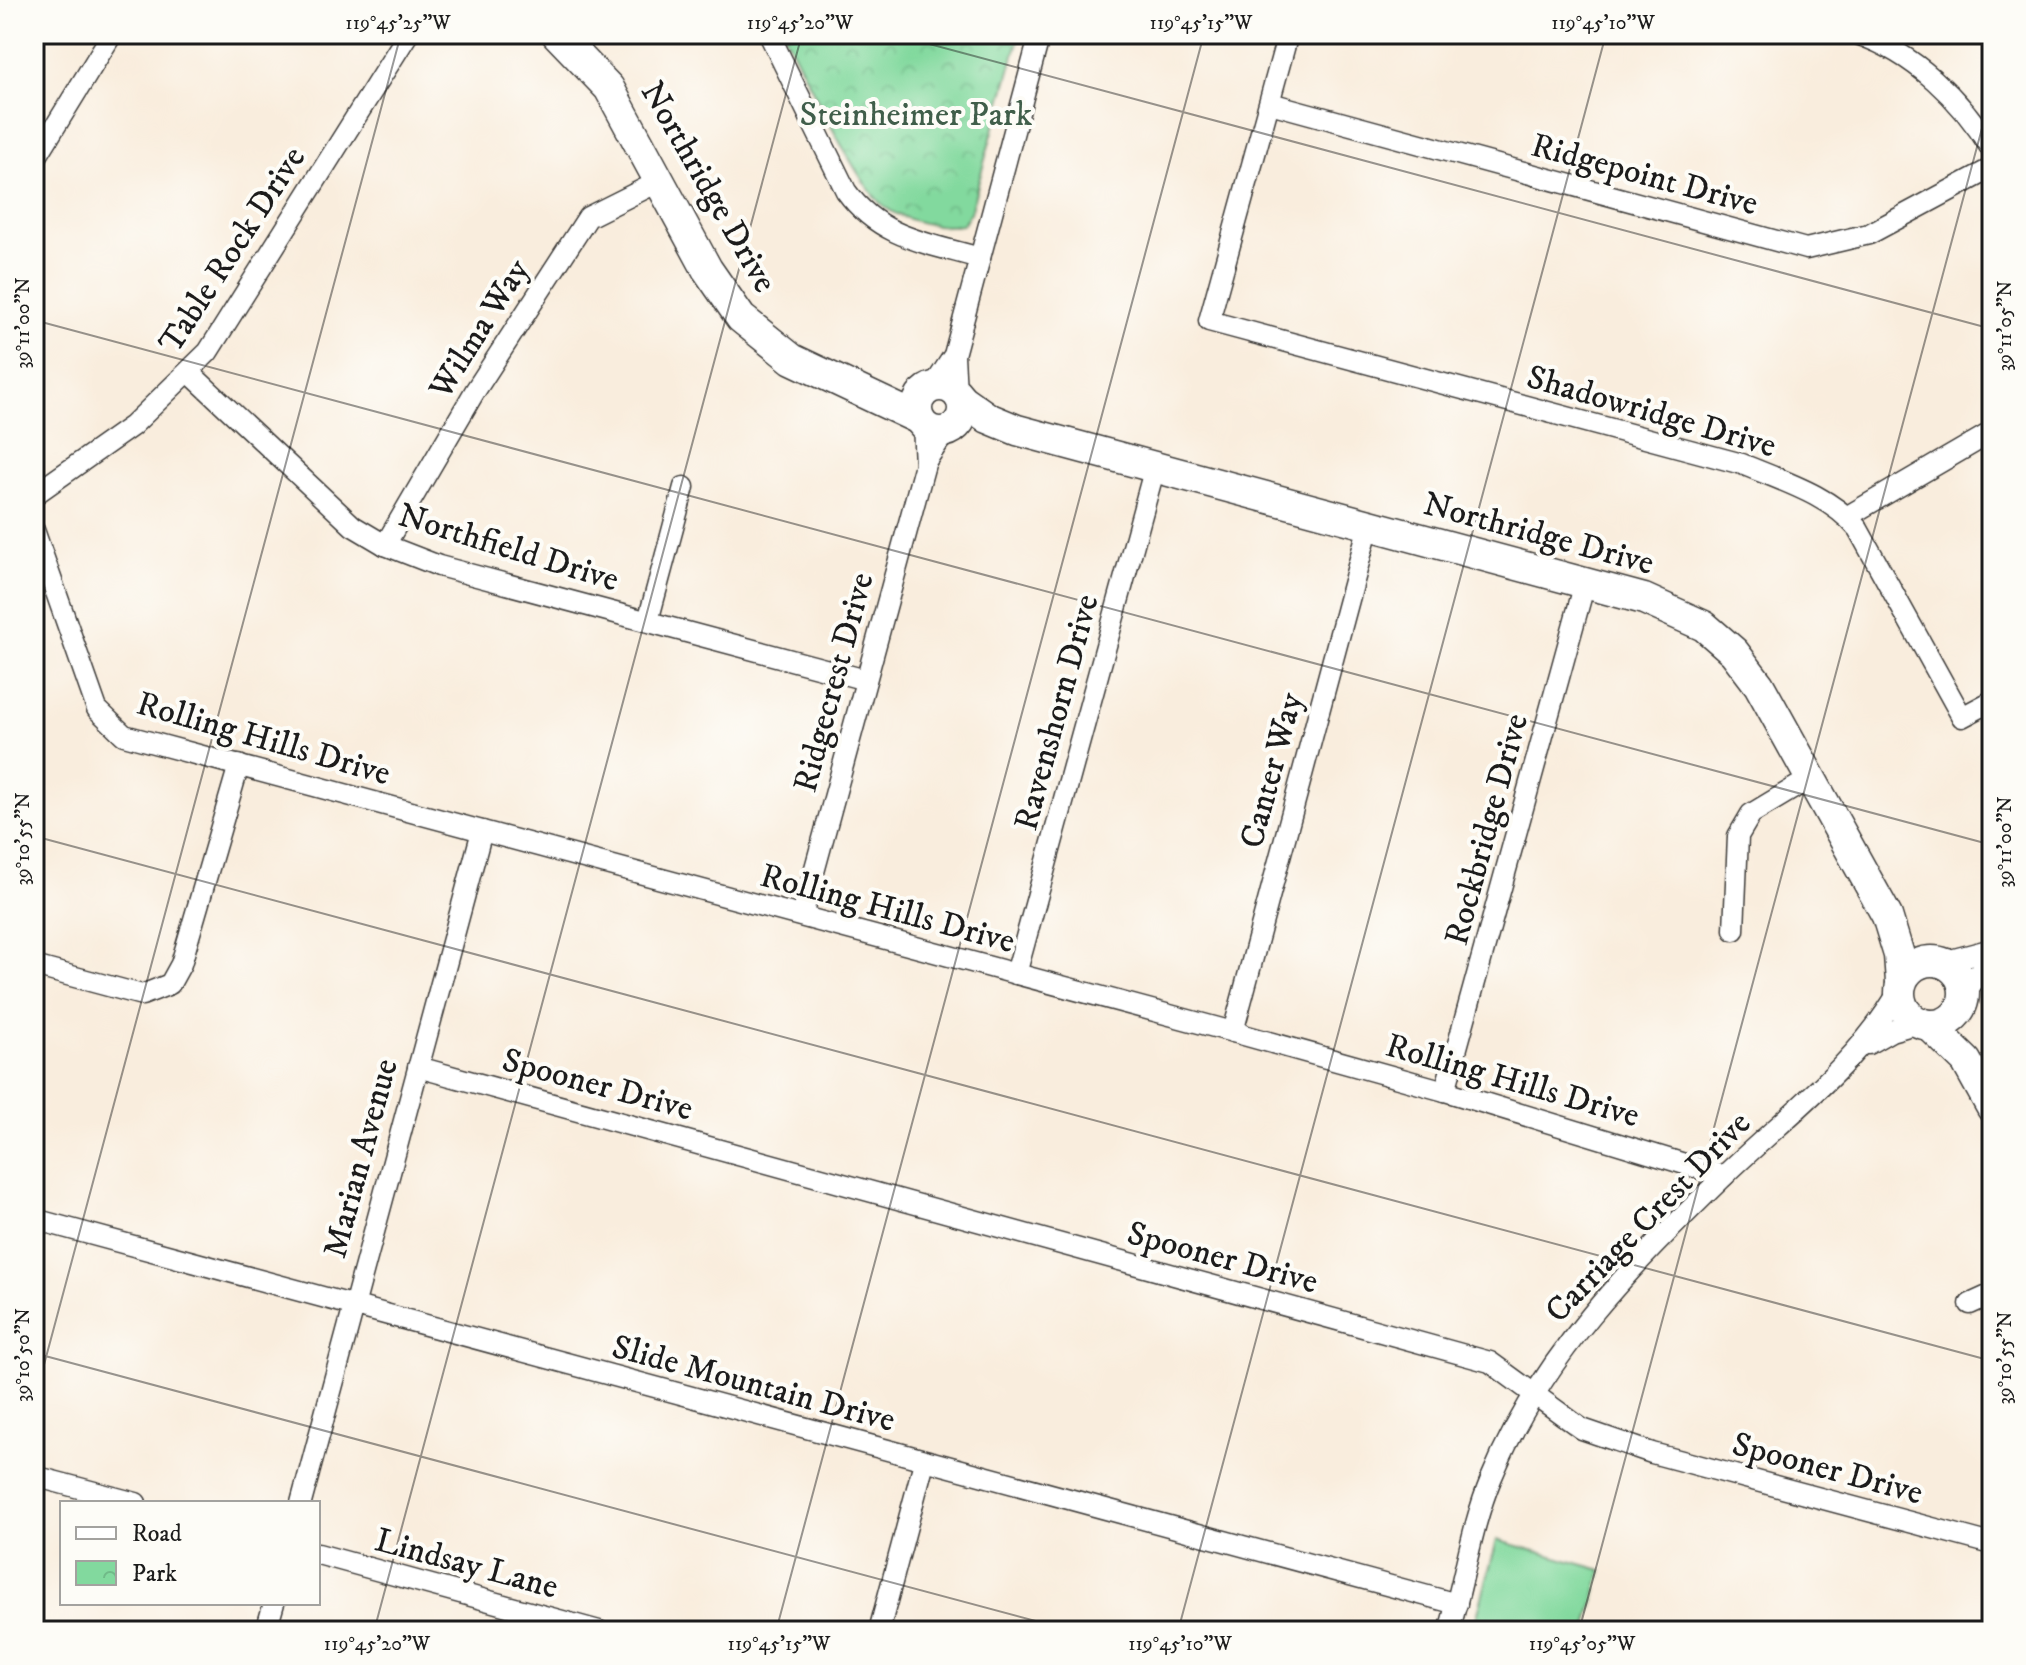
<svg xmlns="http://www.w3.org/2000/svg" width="2026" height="1665" font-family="'IM FELL DW Pica',serif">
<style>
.green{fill:#82d99e;stroke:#4f7a5d;stroke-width:2}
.park{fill:url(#park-crowns);stroke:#4f7a5d;stroke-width:2}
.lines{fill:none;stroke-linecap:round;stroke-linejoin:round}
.street-casing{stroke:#3d3b39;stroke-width:23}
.secondary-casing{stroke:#3d3b39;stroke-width:33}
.street{stroke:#fff;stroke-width:20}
.secondary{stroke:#fff;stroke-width:30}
.ticks{fill:none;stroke:#1c1c1c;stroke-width:2;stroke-opacity:0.45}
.labels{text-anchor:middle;stroke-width:8;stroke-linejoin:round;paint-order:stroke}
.park-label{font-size:34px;fill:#405e4a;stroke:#fdfcf7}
.street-label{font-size:34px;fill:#1c1c1c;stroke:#fdfcf7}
.neatline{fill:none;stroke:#1c1c1c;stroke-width:3}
.ticks-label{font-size:20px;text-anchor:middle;fill:#1c1c1c}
</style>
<defs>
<pattern id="park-crowns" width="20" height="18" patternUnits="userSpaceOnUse" patternTransform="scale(2)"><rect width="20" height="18" fill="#82d99e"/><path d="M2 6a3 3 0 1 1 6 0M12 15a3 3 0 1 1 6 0" fill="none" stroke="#70ba88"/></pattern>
</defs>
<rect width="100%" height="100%" fill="#fdfcf7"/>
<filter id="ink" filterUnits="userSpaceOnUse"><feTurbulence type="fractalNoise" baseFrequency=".0125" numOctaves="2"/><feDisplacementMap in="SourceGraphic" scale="16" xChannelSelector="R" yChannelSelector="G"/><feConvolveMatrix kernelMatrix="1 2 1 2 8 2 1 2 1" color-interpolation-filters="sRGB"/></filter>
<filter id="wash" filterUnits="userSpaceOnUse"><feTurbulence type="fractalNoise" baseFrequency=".006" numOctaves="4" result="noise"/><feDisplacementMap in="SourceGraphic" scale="32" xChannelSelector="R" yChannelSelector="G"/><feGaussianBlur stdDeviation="1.8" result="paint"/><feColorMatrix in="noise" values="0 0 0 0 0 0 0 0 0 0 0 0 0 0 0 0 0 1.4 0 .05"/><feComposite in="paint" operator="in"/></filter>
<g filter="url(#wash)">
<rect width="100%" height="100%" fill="#f9eddd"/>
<polygon class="green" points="1497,1540 1602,1570 1586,1631 1484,1631 1475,1624"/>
<path class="park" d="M784,34h236l-50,179 -8,12c-25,3 -55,-3 -76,-17 -29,-21 -82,-137 -102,-174z"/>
</g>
<g filter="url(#ink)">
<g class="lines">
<defs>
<g id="street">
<path d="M769,34l77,157c34,47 81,52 134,67"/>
<path d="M1288,34l-79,287 533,143c40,17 88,31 116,65l104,188 30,-16"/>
<path d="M1857,34c57,19 104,65 135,116"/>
<polyline points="1270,103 1806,249 1869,234 1992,168"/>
<polyline points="34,161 112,34"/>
<polyline points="190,373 353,526 385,545 439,566 866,680"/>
<polyline points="933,387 952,358"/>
<polyline points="956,393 954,355 1040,34"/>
<polyline points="926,461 946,431"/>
<polyline points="34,495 132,426 208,352 408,34"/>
<polyline points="1848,516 1992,432"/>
<polyline points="34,530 97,709 124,735 1233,1032 1445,1091 1724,1176"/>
<polyline points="385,545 475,391 588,217 660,181"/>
<polyline points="648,621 684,487"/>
<polyline points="802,916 925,464 923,425"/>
<polyline points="1734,930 1738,836 1751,814 1811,778"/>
<polyline points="1943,962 1992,949"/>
<polyline points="34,966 142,995 170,984 181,964 239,765"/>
<polyline points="1016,974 1155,467"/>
<polyline points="1964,995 1992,954"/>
<polyline points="1233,1032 1369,525"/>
<polyline points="1868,1044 1891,1031 1919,1023"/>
<polyline points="418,1067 1490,1362 1582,1429 1652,1453 1992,1544"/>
<polyline points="1445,1091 1585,583"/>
<polyline points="34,1219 1457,1604"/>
<polyline points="1970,1304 1992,1294"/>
<polyline points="34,1476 136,1503"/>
<polyline points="301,1503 482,831"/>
<polyline points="318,1554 599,1631"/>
<polyline points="266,1631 274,1603"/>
<polyline points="879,1631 924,1462"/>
<path d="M1449,1631c15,-49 22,-104 42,-152 51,-125 139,-211 234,-304 60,-58 132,-110 174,-184"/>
</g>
<g id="secondary">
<polyline points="557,34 609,88 707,269 741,318 792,359 919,419"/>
<circle cx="940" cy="409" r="23"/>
<polyline points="961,399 988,418 1017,430 1644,599 1704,626 1734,652 1759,685 1887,916 1899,955 1901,982"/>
<circle cx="1932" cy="993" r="32"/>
<polyline points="1929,1025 1966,1061 1992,1108"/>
</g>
</defs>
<use href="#street" class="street-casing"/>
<use href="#secondary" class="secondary-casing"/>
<use href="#street" class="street"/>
<use href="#secondary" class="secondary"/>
</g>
</g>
<path class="ticks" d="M892,34l1100,295M34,320l1958,525M34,836l1958,525M34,1353l1039,278M34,1402l367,-1368M374,1631l428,-1597M776,1631l428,-1597M1178,1631l428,-1597M1579,1631l413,-1540M1981,1631l11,-41"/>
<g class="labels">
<g class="park-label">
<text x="916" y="125">Steinheimer Park</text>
</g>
<g class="street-label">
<text transform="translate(1645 173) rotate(15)" y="12">Ridgepoint Drive</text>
<text transform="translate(710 186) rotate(60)" y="12">Northridge Drive</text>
<text transform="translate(231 249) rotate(-57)" y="12">Table Rock Drive</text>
<text transform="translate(478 328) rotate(-58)" y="12">Wilma Way</text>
<text transform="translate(1652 410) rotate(16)" y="12">Shadowridge Drive</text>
<text transform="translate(1539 532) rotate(15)" y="12">Northridge Drive</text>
<text transform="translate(509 546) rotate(17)" y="12">Northfield Drive</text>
<text transform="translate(832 682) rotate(-75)" y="12">Ridgecrest Drive</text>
<text transform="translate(1055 712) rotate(-75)" y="12">Ravenshorn Drive</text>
<text transform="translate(264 737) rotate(16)" y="12">Rolling Hills Drive</text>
<text transform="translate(1270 770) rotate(-75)" y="12">Canter Way</text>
<text transform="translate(1485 829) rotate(-75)" y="12">Rockbridge Drive</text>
<text transform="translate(888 907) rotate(15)" y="12">Rolling Hills Drive</text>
<text transform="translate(1513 1079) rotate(16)" y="12">Rolling Hills Drive</text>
<text transform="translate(598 1083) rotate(15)" y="12">Spooner Drive</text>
<text transform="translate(359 1158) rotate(-75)" y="12">Marian Avenue</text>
<text transform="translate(1647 1216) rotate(-46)" y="12">Carriage Crest Drive</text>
<text transform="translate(1223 1256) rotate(15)" y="12">Spooner Drive</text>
<text transform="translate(754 1382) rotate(15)" y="12">Slide Mountain Drive</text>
<text transform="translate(1828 1467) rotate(15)" y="12">Spooner Drive</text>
<text transform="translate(467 1562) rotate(15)" y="12">Lindsay Lane</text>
</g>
</g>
<rect width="2026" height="1665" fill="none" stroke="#fdfcf7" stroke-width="88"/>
<rect x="60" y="1501" width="260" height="104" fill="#fdfcf7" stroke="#a3a29f" stroke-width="2"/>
<rect x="76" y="1527" width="40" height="12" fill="#ffffff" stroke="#a3a29f" stroke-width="2"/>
<text x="132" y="1541" font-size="24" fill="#1c1c1c">Road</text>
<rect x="76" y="1561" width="40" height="24" fill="url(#park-crowns)" stroke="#a3a29f" stroke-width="2"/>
<text x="132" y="1581" font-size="24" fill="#1c1c1c">Park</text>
<rect x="44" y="44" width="1938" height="1577" class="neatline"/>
<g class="ticks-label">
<text x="398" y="29">119°45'25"W</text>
<text x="800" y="29">119°45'20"W</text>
<text x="1201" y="29">119°45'15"W</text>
<text x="1603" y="29">119°45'10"W</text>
<text transform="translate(22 323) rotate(-90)" y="7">39°11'00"N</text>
<text transform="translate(2004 326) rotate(-90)" y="7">39°11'05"N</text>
<text transform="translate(22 839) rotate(-90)" y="7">39°10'55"N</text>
<text transform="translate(2004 842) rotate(-90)" y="7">39°11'00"N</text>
<text transform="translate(22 1355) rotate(-90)" y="7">39°10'50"N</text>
<text transform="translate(2004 1358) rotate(-90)" y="7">39°10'55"N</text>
<text x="377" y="1650">119°45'20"W</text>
<text x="779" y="1650">119°45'15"W</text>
<text x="1180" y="1650">119°45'10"W</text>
<text x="1582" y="1650">119°45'05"W</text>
</g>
</svg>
